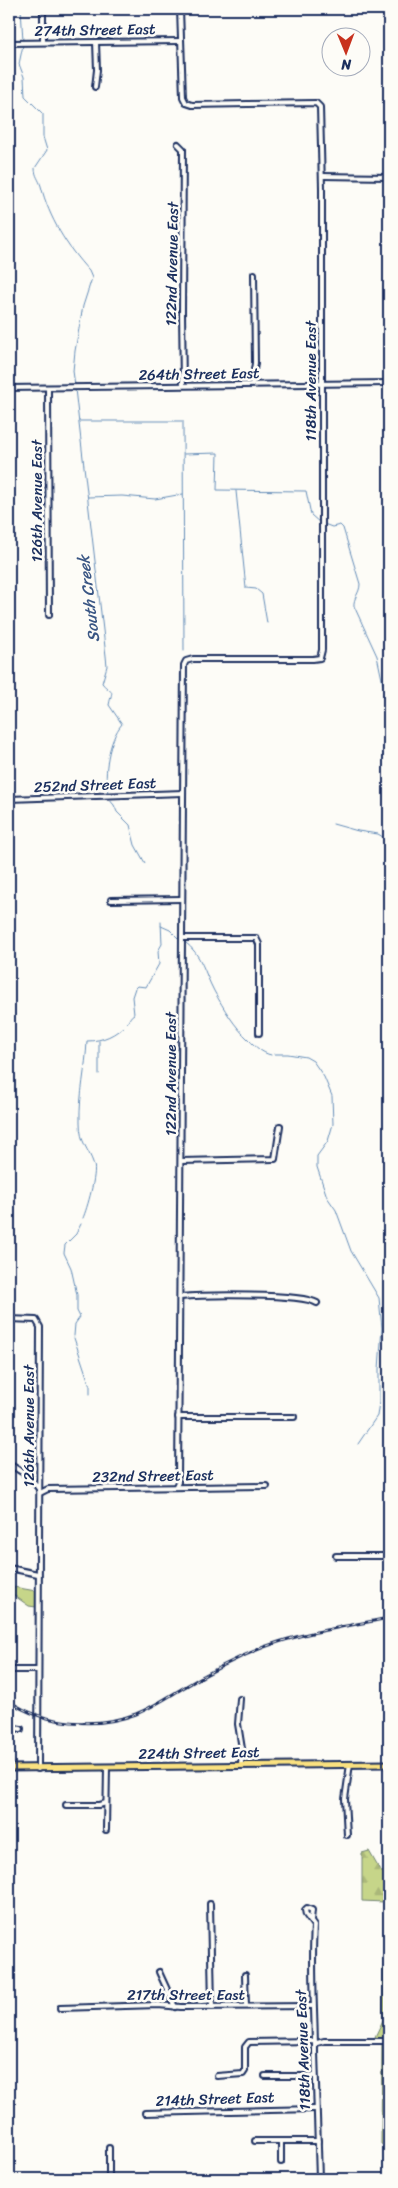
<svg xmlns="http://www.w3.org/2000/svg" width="398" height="2188" font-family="Sriracha,sans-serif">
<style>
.green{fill:#c6d589;stroke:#708274}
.forest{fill:url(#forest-firs);stroke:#708274}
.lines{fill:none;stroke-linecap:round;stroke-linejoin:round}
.stream{stroke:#658db8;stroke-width:1}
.minor-casing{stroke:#1b2f5e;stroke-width:8}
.major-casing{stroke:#1b2f5e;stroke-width:9}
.minor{stroke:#fdfcf7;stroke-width:4}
.major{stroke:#fae180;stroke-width:5}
.rail-casing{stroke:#1b2f5e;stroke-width:3}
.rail{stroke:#fdfcf7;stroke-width:1;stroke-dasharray:4;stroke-linecap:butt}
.labels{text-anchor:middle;stroke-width:5;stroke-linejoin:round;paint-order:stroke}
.street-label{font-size:15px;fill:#1b2f5e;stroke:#fdfcf7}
.water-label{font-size:16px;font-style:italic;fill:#3a5684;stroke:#fdfcf7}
</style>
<defs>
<pattern id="forest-firs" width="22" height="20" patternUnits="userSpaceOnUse" patternTransform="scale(1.25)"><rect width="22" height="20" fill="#c6d589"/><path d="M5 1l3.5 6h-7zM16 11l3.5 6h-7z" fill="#aab779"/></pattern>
</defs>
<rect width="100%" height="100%" fill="#fdfcf7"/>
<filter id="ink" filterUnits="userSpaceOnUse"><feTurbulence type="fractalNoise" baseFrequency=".02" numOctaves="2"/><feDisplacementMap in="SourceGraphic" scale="10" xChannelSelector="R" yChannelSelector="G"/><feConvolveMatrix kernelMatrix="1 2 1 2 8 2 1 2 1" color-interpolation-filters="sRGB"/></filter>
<g filter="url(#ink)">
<polygon class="green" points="13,1587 36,1591 36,1607 29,1606 12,1594"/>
<g class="forest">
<polygon points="369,1851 381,1872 389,1871 389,2039 374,2039 383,2020 384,1902 362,1901 362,1853"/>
<polygon points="382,2044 389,2044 389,2147 381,2144"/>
</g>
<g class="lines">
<g class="stream">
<polyline points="21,9 23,41"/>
<path d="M23,45l-4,19 5,13 1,19 18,18v23l4,13 -12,18c0,8 4,11 6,18 8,32 26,61 48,85l3,7 -9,28 -8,45 -2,20 2,14"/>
<path d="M75,389l31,267 1,10 -5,17c12,14 11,3 7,22l13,19c-13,15 -19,50 -14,69"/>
<polyline points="79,421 183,421 184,651"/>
<polyline points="184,454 218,453 217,490 306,491 311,515 320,523"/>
<polyline points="236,491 246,588 256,589 262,594 267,623"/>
<polyline points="88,497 122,496 155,499 183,494"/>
<path d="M324,524l8,3 8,-2 3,3 17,56c0,9 -7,14 -6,22l23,50 6,28 6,13"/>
<polyline points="108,798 114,805 117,812 130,825 135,845 145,863"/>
<polyline points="333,824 358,831 378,834 383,837 389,845"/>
<polyline points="161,926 170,930 180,940"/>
<path d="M185,942c17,13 19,30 29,49 10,18 20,35 35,49 7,7 13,13 22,15"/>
<polyline points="274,1054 288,1054 306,1057 313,1061 324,1077 332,1096 333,1124 328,1141 317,1156 317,1167 327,1197 336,1210 351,1251 379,1298 382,1328 379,1369 379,1402 377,1416 358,1444"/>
<polyline points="99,1074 99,1041"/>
<path d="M83,1218c4,-9 14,-44 11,-53 -6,-18 -14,-21 -14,-43 -1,-27 6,-54 7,-81 16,0 29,-6 40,-18 3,-4 3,-7 7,-9l-2,-17 3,-9 2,-2 9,1 13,-23 -1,-13 4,-7 -1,-22"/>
<polyline points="74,1336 75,1324 80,1317 77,1311 77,1295 71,1268 64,1253 65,1245 76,1234 81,1224"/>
<polyline points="74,1338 90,1386 90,1394"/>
</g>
<defs>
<g id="minor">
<polyline points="43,9 43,42"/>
<polyline points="9,43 181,41"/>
<polyline points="95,87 97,70 96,42"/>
<polyline points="389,128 389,167"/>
<polyline points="178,144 183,149 182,312 183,385"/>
<polyline points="322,176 389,177"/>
<polyline points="252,384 255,363 254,274"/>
<polyline points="9,388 389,383"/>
<polyline points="48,388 49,615"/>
<polyline points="9,799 183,793"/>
<polyline points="111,900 182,899"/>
<polyline points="183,938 256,938 259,944 259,1033"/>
<polyline points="181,1161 275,1159 280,1126"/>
<polyline points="388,1212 389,1212"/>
<path d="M180,1297c22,-2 121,-4 137,6"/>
<polyline points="9,1319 36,1320 40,1327 38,1769"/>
<polyline points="178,1417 294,1417"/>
<polyline points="9,1464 30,1477 39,1489"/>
<polyline points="176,1486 178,1482 184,665 186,661 193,659 313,659 320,658 322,650 322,188 320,107 316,103 192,105 186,103 183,97 180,9"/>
<polyline points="40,1493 48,1489 267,1486"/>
<polyline points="336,1556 389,1556"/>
<polyline points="9,1568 38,1574"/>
<polyline points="9,1670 38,1670"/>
<polyline points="240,1699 238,1724 242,1749 241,1765"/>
<polyline points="9,1727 21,1729"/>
<polyline points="66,1805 99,1805 106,1803"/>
<polyline points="106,1830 107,1767"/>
<polyline points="347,1835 345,1799 350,1764"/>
<polyline points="210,1904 212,2007"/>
<path d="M311,1921l1,-11 -5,-2 -2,2 1,5 8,11c-3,42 1,86 1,126l4,127"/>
<polyline points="159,1972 175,2007"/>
<polyline points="245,1975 246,2006"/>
<polyline points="60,2008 158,2005 181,2007 313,2006"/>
<polyline points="217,2076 243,2074 245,2071 245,2047 249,2042 313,2041 317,2043 324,2041 389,2041"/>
<polyline points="265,2076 315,2076"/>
<polyline points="145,2113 316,2109"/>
<polyline points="255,2141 318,2141"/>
<polyline points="281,2142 281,2162"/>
<polyline points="109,2148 109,2179"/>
</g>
<polyline id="major" points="9,1768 389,1764"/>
</defs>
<use href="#minor" class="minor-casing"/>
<use href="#major" class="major-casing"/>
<use href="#minor" class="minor"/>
<use href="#major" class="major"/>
<defs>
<path id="rail" d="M9,1701c35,24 88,28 127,13 17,-7 32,-17 47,-26 26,-16 53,-30 81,-41 41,-15 83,-21 125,-29"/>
</defs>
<use href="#rail" class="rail-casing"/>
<use href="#rail" class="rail"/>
</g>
</g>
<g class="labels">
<g class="street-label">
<text transform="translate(95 30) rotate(-1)" y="5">274th Street East</text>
<text transform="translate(172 264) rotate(-89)" y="5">122nd Avenue East</text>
<text transform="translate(199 374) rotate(-1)" y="5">264th Street East</text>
<text transform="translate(311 381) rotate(-90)" y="5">118th Avenue East</text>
<text transform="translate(37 501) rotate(-90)" y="5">126th Avenue East</text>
<text transform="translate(95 785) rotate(-2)" y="5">252nd Street East</text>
<text transform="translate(171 1074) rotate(-90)" y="5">122nd Avenue East</text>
<text transform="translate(29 1426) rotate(-90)" y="5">126th Avenue East</text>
<text transform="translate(153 1476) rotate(-1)" y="5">232nd Street East</text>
<text transform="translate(199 1753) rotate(-1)" y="5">224th Street East</text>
<text x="186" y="2000">217th Street East</text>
<text transform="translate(303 2050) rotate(-92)" y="5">118th Avenue East</text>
<text transform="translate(215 2099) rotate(-2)" y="5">214th Street East</text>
</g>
<g class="water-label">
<text transform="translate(88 599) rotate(-97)" y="6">South Creek</text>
</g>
</g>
<rect width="398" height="2188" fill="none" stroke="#fdfcf7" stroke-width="30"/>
<rect x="15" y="15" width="368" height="2158" fill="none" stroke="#1b2f5e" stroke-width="2" filter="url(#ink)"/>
<g transform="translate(346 52) rotate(179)"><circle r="24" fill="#fdfcf7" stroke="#a3aaba"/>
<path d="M0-4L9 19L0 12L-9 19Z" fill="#c8321e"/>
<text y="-8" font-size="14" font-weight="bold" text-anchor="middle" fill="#1b2f5e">N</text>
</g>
</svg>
